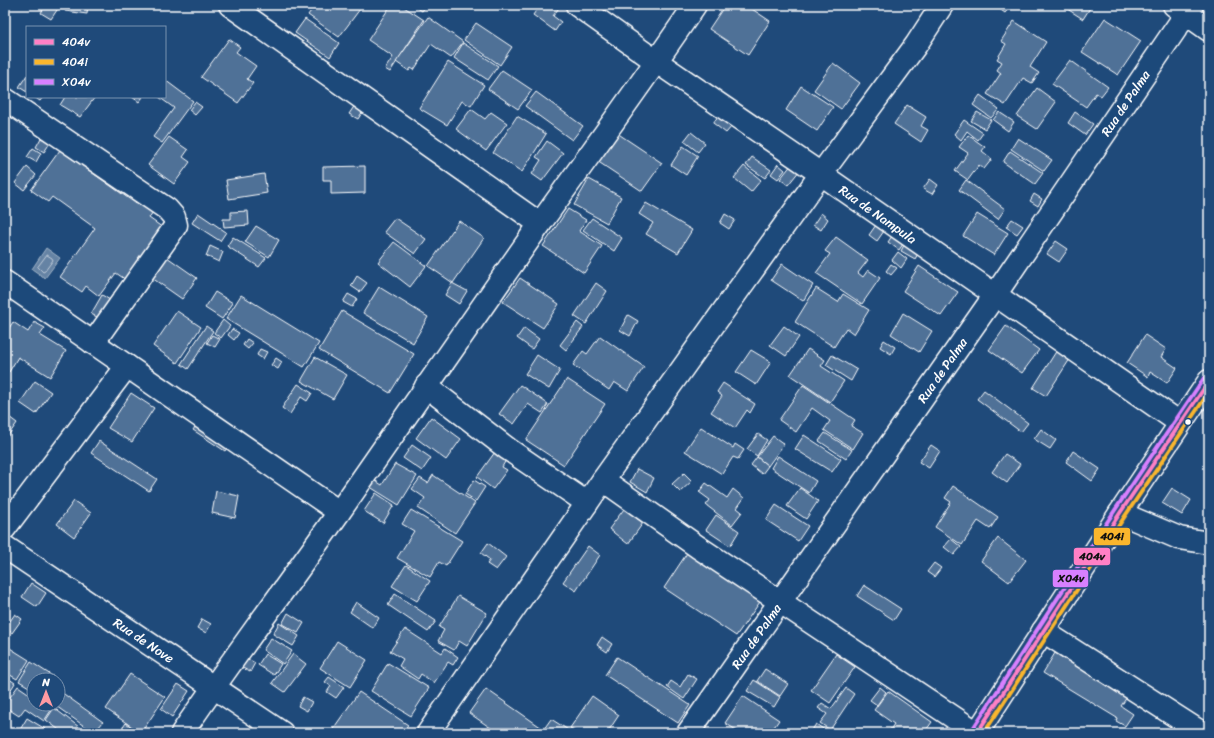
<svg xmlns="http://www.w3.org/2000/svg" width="1214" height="738" font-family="Sriracha,sans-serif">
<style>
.water{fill:#6583a4;stroke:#a3b5c8}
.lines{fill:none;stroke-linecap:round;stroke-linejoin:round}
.shore{stroke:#c1cddb;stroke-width:1}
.building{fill:#507197;stroke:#fff}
.minor-casing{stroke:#fff;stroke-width:25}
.secondary-casing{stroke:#fff;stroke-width:25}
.minor{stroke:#1f4a7a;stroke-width:22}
.secondary{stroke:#1f4a7a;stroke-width:22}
.bus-1-casing{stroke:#1f4a7a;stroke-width:7}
.bus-2-casing{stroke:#1f4a7a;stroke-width:7}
.bus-3-casing{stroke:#1f4a7a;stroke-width:7}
.bus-1{stroke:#ff80c5;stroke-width:4}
.bus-2{stroke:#fab62d;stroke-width:4}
.bus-3{stroke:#d880ff;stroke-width:4}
.bus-dot{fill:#fff;stroke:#1f4a7a;stroke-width:1.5}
.labels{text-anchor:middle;stroke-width:3;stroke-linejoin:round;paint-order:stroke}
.street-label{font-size:13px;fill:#fff;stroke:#1f4a7a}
.line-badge{stroke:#1f4a7a;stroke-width:1.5}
.pale-badge-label{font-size:11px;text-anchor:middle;font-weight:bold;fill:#111}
</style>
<rect width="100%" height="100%" fill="#1f4a7a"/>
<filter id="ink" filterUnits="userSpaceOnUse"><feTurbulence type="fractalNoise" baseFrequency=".025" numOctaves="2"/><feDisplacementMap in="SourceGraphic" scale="8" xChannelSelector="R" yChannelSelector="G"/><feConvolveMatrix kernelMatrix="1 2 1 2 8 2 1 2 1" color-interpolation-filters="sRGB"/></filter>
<g filter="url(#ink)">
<polygon class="water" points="46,248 60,258 45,278 32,269"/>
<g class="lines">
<polygon class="shore" points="47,255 52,258 53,260 45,271 43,272 38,267"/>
</g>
<g class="building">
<polygon points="37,5 56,5 59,7 51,19 41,13 43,9"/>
<polygon points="66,5 88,5 87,14 65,11"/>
<polygon points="315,5 363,5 339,37 308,15"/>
<polygon points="391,5 401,5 424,20 390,72 385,69 393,57 368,40"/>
<polygon points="413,5 427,5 422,11"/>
<polygon points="540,5 561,5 553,16 561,22 555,31 533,15"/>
<polygon points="725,5 746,5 770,21 748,55 709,29"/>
<polygon points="994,5 1005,5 1009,8 1005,13"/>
<polygon points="1061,5 1092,5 1083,19"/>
<polygon points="428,17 463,42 451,58 431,44 414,70 411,68 409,71 396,62"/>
<polygon points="1105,18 1141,41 1118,75 1082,52"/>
<polygon points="305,19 339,43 330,57 295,33"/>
<polygon points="1014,21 1046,42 1030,67 1039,73 1032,83 1023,78 1005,105 987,94 1001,73 997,70 1002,62 997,59 1006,44 1001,41"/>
<polygon points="476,23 512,47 500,65 464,40"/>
<polygon points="229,39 240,47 236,52 256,66 247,79 253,83 238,103 201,77"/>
<polygon points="463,43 498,66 488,80 454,58"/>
<polygon points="1070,60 1108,87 1101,96 1096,93 1086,107 1052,84"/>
<polygon points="448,62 484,85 471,106 462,101 447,125 419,108"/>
<polygon points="833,63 860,83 841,109 814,90"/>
<polygon points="502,70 532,90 518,109 488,89"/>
<polygon points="27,75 27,92 19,87"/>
<polygon points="165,80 193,101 162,143 153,137 174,108 159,97 165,97"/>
<polygon points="801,86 833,107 817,131 786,110"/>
<polygon points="1037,88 1056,102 1037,129 1017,116"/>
<polygon points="536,92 583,126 572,140 525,106"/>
<polygon points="980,95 999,109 991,118 973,105"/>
<polygon points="34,97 43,97 40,101"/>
<polygon points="65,97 95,97 80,117 60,105"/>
<polygon points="132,97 143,97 139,102"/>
<polygon points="195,102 202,107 195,115 189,110"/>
<polygon points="355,105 363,111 358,119 349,114"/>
<polygon points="907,105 926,117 921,126 928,130 921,142 894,124"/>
<polygon points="471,109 485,119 491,112 507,123 486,151 456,129"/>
<polygon points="977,112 991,120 985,129 971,121"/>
<polygon points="999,112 1014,122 1008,131 993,120"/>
<polygon points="1075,112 1093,124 1085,135 1068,123"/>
<polygon points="719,115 732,126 726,133 713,123"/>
<polygon points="517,116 546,134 522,172 493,153"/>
<polygon points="964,120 983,133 978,140 967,131 961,140 954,134"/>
<polygon points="614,131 662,163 642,191 594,159"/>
<polygon points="691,132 705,143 698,152 684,141"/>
<polygon points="968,135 985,147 982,151 992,159 984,169 979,165 968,180 955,171 968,153 959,147"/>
<polygon points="169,137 188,150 183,157 190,162 174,184 148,165"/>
<polygon points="41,138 50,143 44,152 36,147"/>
<polygon points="1018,138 1052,160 1044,171 1011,149"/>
<polygon points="547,141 563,153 542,181 532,174 541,160 536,157"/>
<polygon points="683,146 698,156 686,175 671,165"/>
<polygon points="33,148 41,153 36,162 27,157"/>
<polygon points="60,150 135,203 140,196 156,207 149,218 166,230 129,282 116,273 99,296 86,286 82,292 60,277 95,228 52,197 48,202 31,190"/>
<polygon points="1010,151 1043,173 1035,184 1003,162"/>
<polygon points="752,157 771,170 765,178 746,165"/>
<polygon points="778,164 785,170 778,179 771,174"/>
<polygon points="792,164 800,170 788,185 780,179"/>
<polygon points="365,166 365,193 331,194 331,180 323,180 323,167"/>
<polygon points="744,166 761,180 751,192 734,178"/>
<polygon points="27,167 36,175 24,190 15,183"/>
<polygon points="264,174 267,193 229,199 226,180"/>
<polygon points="589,179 621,197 607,223 574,205"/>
<polygon points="930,179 938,185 932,194 923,189"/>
<polygon points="966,180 1005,209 998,219 959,190"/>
<polygon points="1034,194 1042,199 1038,206 1030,201"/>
<polygon points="646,203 692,230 678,253 646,234 653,223 639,214"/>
<polygon points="568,209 586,220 579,231 602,246 584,273 543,246"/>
<polygon points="248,211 249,225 224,227 223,219 231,219 231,212"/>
<polygon points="198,213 226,232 220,241 192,223"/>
<polygon points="821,213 828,219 821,230 813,225"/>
<polygon points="725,214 735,220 729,229 720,223"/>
<polygon points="977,214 1008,233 994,255 963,236"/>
<polygon points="395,218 426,239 415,254 384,232"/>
<polygon points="592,218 622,238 614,251 583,230"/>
<polygon points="1012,219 1023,226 1017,234 1006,227"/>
<polygon points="459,221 484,238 453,283 428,266"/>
<polygon points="876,225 884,231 877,241 869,235"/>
<polygon points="256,226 279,240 269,257 245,242"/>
<polygon points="892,236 903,244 899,250 888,242"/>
<polygon points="233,237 266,258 259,267 227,246"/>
<polygon points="836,237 868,260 858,273 863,277 868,270 880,278 862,304 816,273 830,254 825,251"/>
<polygon points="1056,241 1068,249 1059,262 1047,254"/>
<polygon points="394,242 426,266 410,287 378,262"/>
<polygon points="905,243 919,252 915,259 901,251"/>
<polygon points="210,246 223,252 219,262 206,256"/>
<polygon points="898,252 907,259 901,268 892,260"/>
<polygon points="167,257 197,278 182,299 152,278"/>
<polygon points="782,264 813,285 803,301 771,280"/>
<polygon points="891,264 897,268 891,275 886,271"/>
<polygon points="919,266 958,292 941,316 903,291"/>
<polygon points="357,276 367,283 360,292 351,286"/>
<polygon points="520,278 559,304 543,328 503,302"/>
<polygon points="452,283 467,291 459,304 445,295"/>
<polygon points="596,283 607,291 586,324 574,316"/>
<polygon points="379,287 428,317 413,343 363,313"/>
<polygon points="816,288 838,302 843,294 869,310 854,334 846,328 834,347 795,322"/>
<polygon points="215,292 233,303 222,319 205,308"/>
<polygon points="348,294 357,299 352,307 343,302"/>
<polygon points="102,295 113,302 103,320 91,314"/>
<polygon points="241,295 319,343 304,367 226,319"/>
<polygon points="177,311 201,327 177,363 153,346"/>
<polygon points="342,311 414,354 390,393 319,350"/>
<polygon points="903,313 932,331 919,352 891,334"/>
<polygon points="628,315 638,321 630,336 620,330"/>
<polygon points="223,320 230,326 221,338 214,333"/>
<polygon points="13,322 28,332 34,322 45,328 40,335 66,351 50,377 18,357 9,372 5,370 5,334"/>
<polygon points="577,322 583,327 566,350 560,345"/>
<polygon points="206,326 213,331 188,369 181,364"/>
<polygon points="784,326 799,337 786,356 770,345"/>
<polygon points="1006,326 1039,350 1022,373 989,350"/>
<polygon points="524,328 539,339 532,349 517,338"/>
<polygon points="232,329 239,333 234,340 228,335"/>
<polygon points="212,335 220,339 215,347 207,343"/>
<polygon points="1145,335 1166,349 1161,357 1177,368 1167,383 1150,372 1148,377 1127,363"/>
<polygon points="600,336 644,367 628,391 614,382 609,390 573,365 583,351 587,354"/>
<polygon points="247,339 253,343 248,349 243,345"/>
<polygon points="884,340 895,347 891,354 880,347"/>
<polygon points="260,349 267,352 263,359 257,355"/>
<polygon points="808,349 825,360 821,366 844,381 830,402 790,375"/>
<polygon points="751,350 771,362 756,385 736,372"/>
<polygon points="1057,350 1070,359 1046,396 1033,388"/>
<polygon points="537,355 560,370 549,389 525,374"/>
<polygon points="832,355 857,370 851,381 826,365"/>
<polygon points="315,357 347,375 333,399 301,381"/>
<polygon points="276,358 282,362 278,369 271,365"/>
<polygon points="567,379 605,404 564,465 526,440"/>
<polygon points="35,381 51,392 36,414 20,403"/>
<polygon points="723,383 755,404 750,413 747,410 735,428 711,412 722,396 717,392"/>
<polygon points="298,384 312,393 307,401 301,397 290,414 282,408"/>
<polygon points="520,385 548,404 542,413 528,404 514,424 499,414"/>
<polygon points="803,385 855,420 851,426 863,433 853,449 824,430 830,421 812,408 796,432 779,420"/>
<polygon points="984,390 1028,423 1021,432 977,399"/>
<polygon points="131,393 154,408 132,442 108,428"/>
<polygon points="5,414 17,423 5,440"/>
<polygon points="431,417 461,439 446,460 416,438"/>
<polygon points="199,421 231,442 225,451 193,430"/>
<polygon points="701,427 733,448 735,444 744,450 738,459 733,457 722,474 685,451"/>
<polygon points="1041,429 1056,440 1050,449 1034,439"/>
<polygon points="825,433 852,450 846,459 819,441"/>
<polygon points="758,434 767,440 757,456 747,449"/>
<polygon points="804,435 841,459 832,472 795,449"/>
<polygon points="773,436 784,444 768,466 757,457"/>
<polygon points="99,441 157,479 149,491 91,453"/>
<polygon points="412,445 431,458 422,471 403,458"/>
<polygon points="931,445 940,451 929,468 919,462"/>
<polygon points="1073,451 1100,469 1092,481 1066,462"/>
<polygon points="495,452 506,460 502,467 507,470 493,489 477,477"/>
<polygon points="1005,454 1020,464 1007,483 992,472"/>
<polygon points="778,456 816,481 809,493 771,468"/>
<polygon points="757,457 768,466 762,474 751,465"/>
<polygon points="395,464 417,476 399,505 367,485 371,478 382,485"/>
<polygon points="637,469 654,478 647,492 630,482"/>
<polygon points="684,473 692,481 680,492 672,484"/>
<polygon points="433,475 475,503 455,533 418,508 425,498 412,489 420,478 428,483"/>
<polygon points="474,480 485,487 476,501 465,494"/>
<polygon points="706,483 727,498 733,489 744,498 737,508 742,512 732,525 706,505 710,500 699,492"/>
<polygon points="953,486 998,517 990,529 978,521 962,545 935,527 951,502 945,498"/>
<polygon points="800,488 818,501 806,519 787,506"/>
<polygon points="1172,488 1191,500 1182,515 1162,503"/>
<polygon points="216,491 239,496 235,518 212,513"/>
<polygon points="376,493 394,505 383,523 364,511"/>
<polygon points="74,501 91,513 74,537 57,524"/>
<polygon points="776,505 808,526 798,541 766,520"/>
<polygon points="624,509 643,523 628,544 609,529"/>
<polygon points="411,510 462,541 446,566 439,562 430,577 397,558 414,531 402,524"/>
<polygon points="716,515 739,531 730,546 706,530"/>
<polygon points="998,538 1026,560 1009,582 981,561"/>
<polygon points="951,539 961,547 954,555 944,547"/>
<polygon points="488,543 506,557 496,570 487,564 490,560 481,553"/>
<polygon points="588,546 600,555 576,591 563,582"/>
<polygon points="689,550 762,599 736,636 664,588"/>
<polygon points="934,563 941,568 934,577 927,572"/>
<polygon points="406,565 430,581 417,601 392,586"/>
<polygon points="31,583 46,593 37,607 22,597"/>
<polygon points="864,585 901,609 894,620 857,596"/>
<polygon points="395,594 436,621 428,632 388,605"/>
<polygon points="458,596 487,613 467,646 459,641 454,650 438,641 444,630 439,627"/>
<polygon points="356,602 379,618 373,628 350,612"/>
<polygon points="288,613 304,623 298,633 282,624"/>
<polygon points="15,614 22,619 12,633 5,628"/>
<polygon points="202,619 211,624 206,633 197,628"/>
<polygon points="279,623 299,636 293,646 273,634"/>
<polygon points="405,629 442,653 445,648 458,657 453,665 448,662 434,683 421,674 418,679 399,666 403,659 390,651"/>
<polygon points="602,637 612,644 607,652 597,645"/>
<polygon points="271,638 292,651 283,664 263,650"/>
<polygon points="337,641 367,660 350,687 320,668"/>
<polygon points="5,645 29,660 17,679 5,672"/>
<polygon points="1055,653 1127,697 1121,706 1133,714 1125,726 1116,721 1117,718 1043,673"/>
<polygon points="265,654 281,664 274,675 258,665"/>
<polygon points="293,654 306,664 285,692 272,683"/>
<polygon points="836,654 855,667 830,703 811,690"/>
<polygon points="617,657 690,705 678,723 605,675"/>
<polygon points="246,658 255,663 250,672 241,667"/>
<polygon points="31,662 54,677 52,680 34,680 34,690 19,681"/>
<polygon points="388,663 429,688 411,716 371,691"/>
<polygon points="765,669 788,684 780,696 757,681"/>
<polygon points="130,674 165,697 141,733 106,709"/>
<polygon points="688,674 697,679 684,699 667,687 671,681 680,687"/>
<polygon points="5,676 15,683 5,699"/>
<polygon points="329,677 344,687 336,698 327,692 331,686 325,682"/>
<polygon points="754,680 780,697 774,707 747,691"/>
<polygon points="178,684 189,691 172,717 161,709"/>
<polygon points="18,686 34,697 34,704 45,704 52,709 44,721 25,708 19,716 5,707 5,704"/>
<polygon points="880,687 886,692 877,705 870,700"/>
<polygon points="846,688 854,694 830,730 820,723 827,714 818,708 822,703 831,709"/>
<polygon points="486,689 542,728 539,733 498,733 469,713"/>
<polygon points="888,691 932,722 924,733 888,733 894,724 874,710"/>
<polygon points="61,692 103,722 94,733 53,704 58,704 58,696"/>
<polygon points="359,692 408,725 402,733 339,733 333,729"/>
<polygon points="592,696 619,715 607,733 578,733 570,728"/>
<polygon points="743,696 779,720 770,733 741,733 725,723"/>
<polygon points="303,697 312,702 307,711 298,706"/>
<polygon points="54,708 87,733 63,733 46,720"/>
<polygon points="27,718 47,730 45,733 18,733"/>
<polygon points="551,719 573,733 541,733"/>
<polygon points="126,723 140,733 119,733"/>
<polygon points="816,724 829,733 810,733"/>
</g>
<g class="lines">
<defs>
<g id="minor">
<polyline points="230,5 540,224"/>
<polyline points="577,5 657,62 821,174 1180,423"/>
<polyline points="1174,5 1209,30"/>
<polyline points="5,99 167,209 174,217 176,225 170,234 93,343"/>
<polyline points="5,282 339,512"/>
<polyline points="426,386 508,449 587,503"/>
<polyline points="603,480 698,547 977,733"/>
<polyline points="1120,513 1179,538 1209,543"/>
<polyline points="5,528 127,366"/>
<polyline points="5,547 282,733"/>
<polyline points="1043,631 1202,733"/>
<path d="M182,733c51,-75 106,-148 158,-222 68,-96 133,-192 200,-287 52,-73 105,-145 155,-219"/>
<polyline points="428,733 603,480 821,174 916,45 942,5"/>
<polyline points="688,733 995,295 1192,5"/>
</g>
<polyline id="secondary" points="977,733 1120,513 1209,381"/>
</defs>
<use href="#minor" class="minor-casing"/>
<use href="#secondary" class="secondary-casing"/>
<use href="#minor" class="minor"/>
<use href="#secondary" class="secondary"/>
<defs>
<polyline id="bus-1" points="977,733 1120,513 1209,381"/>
<polyline id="bus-2" points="984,733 1125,516 1209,392"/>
<polyline id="bus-3" points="972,730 1115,510 1204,378"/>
</defs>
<use href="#bus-1" class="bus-1-casing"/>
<use href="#bus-2" class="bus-2-casing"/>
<use href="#bus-3" class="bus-3-casing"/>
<use href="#bus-1" class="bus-1"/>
<use href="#bus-2" class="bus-2"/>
<use href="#bus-3" class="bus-3"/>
</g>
</g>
<circle class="bus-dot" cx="1188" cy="422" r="3.5"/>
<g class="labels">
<g class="street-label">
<text transform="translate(1125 103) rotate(-56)" y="5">Rua de Palma</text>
<text transform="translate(878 214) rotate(35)" y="5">Rua de Nampula</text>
<text transform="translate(942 370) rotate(-55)" y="5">Rua de Palma</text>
<text transform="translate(756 636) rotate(-55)" y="5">Rua de Palma</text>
<text transform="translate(144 640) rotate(34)" y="5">Rua de Nove</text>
</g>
</g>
<g class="line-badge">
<rect x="1093" y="527" width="38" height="19" rx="4" fill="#fab62d"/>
<rect x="1073" y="547" width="38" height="19" rx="4" fill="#ff80c5"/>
<rect x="1052" y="569" width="37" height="19" rx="4" fill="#d880ff"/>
</g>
<g class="pale-badge-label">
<text x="1112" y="540">404i</text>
<text x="1092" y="560">404v</text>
<text x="1071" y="582">X04v</text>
</g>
<rect width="1214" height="738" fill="none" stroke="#1f4a7a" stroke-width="20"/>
<rect x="10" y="10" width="1194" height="718" fill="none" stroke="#fff" stroke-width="1.5" filter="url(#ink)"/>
<rect x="26" y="26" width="140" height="72" fill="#1f4a7a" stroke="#7992af"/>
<rect x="34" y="39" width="20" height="6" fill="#ff80c5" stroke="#7992af"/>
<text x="62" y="46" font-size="12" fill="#ffffff">404v</text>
<rect x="34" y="59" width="20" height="6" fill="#fab62d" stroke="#7992af"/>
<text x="62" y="66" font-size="12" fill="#ffffff">404i</text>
<rect x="34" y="79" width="20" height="6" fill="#d880ff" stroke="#7992af"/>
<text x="62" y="86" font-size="12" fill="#ffffff">X04v</text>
<g transform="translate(46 692)"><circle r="19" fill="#1f4a7a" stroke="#7992af"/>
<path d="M0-3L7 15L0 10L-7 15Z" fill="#ff9aa2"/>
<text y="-6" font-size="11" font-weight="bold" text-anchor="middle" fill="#ffffff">N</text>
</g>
</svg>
